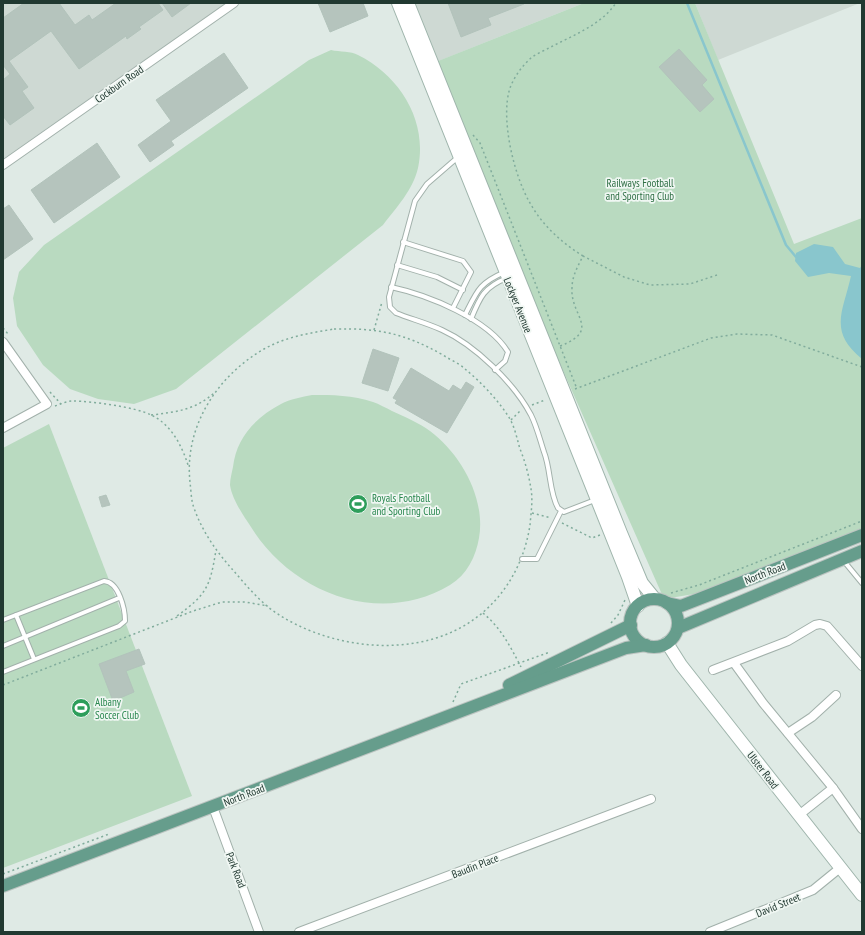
<svg xmlns="http://www.w3.org/2000/svg" width="865" height="935" font-family="'PT Sans Narrow',sans-serif">
<style>
.built{fill:#ced9d3}
.green{fill:#b9dac0}
.water{fill:#89c6cd}
.lines{fill:none;stroke-linecap:round;stroke-linejoin:round}
.stream{stroke:#89c6cd;stroke-width:2.5}
.building{fill:#b5c4bd;stroke:#b2c3bb}
.service-casing{stroke:#a2b1ab;stroke-width:6}
.minor-casing{stroke:#a2b1ab;stroke-width:10}
.secondary-casing{stroke:#9fb5ac;stroke-width:14}
.primary-casing{stroke:#bcc4c1;stroke-width:14}
.path{stroke:#81ac9c;stroke-width:1.5;stroke-dasharray:2 3;stroke-linecap:butt}
.service{stroke:#fff;stroke-width:4}
.minor{stroke:#fff;stroke-width:8}
.secondary{stroke:#fff;stroke-width:12}
.primary{stroke:#669d8c;stroke-width:12}
.labels{text-anchor:middle;stroke-width:3.5;stroke-linejoin:round;paint-order:stroke}
.street-label{font-size:11px;fill:#213931;stroke:#f0f7f3}
.park-label{font-size:11px;fill:#2d6e43;stroke:#f0f7f3}
.leisure-label{font-size:11px;fill:#27864d;stroke:#f0f7f3;text-anchor:start}
</style>
<rect width="100%" height="100%" fill="#dfeae5"/>
<g class="built">
<polygon points="3,3 226,3 3,159"/>
<polygon points="413,3 584,3 436,62"/>
<polygon points="695,3 860,3 718,60"/>
</g>
<g class="green">
<polygon points="584,3 695,3 794,244 862,218 862,530 694,594 664,599 428,65"/>
<path d="M331,50c9,2 20,1 27,5 42,21 70,66 60,113 -5,22 -22,40 -35,57l-207,164 -42,15 -36,-5 -28,-10 -27,-24 -26,-39 -4,-28 6,-26 25,-27 265,-185z"/>
<path d="M312,395c20,0 41,0 61,7 6,2 13,6 19,9 13,6 27,12 38,20 31,23 56,68 49,107 -3,18 -12,37 -29,47 -70,42 -158,8 -199,-58 -8,-12 -19,-28 -21,-42 0,-6 2,-13 3,-18 3,-29 23,-50 48,-63 9,-5 21,-7 31,-9z"/>
<polygon points="49,424 192,796 3,868 3,448"/>
</g>
<path class="water" d="M814,244l19,3 12,17 15,4 2,-3v94c-34,-28 -19,-47 -11,-83l-22,-3 -21,4 -13,-16 1,-8z"/>
<g class="lines">
<polyline class="stream" points="687,3 786,245 796,257"/>
</g>
<g class="building">
<polygon points="24,3 59,3 75,25 89,15 92,20 116,3 158,3 163,10 139,27 141,29 127,39 126,36 79,69 51,31 9,61 28,87 22,91 34,108 10,125 3,116 3,80 10,74 3,65 3,18"/>
<polygon points="162,3 191,3 172,17"/>
<polygon points="318,3 363,3 368,16 330,32"/>
<polygon points="448,3 524,3 524,4 488,18 491,25 461,37"/>
<polygon points="679,49 707,80 702,85 714,99 700,112 659,67"/>
<polygon points="224,53 248,88 171,141 174,145 150,162 138,145 171,121 156,100"/>
<polygon points="97,143 120,177 54,223 31,190"/>
<polygon points="9,205 33,239 3,260 3,209"/>
<polygon points="373,349 399,358 388,391 362,383"/>
<polygon points="411,368 449,391 453,385 461,390 466,382 474,387 447,433 395,403 397,400 393,398"/>
<polygon points="106,495 110,505 102,507 99,497"/>
<polygon points="139,649 145,664 126,671 134,692 113,701 99,664"/>
</g>
<g class="lines">
<defs>
<g id="service">
<path d="M457,158l-30,26 -12,17 -26,96 1,10 6,6c15,6 31,10 46,17 33,15 72,53 89,85 6,12 9,25 13,37 7,18 5,40 14,56l6,4 31,-12"/>
<polyline points="403,242 463,261 471,272 453,308"/>
<polyline points="397,265 437,277 463,290"/>
<path d="M391,287c37,8 97,32 117,65l-3,9 -10,9"/>
<path d="M465,315c12,-24 14,-32 40,-43"/>
<path d="M471,319c9,-22 13,-32 36,-41"/>
<polyline points="522,559 537,559 561,511"/>
<polyline points="843,560 862,583"/>
<polyline points="16,615 34,659"/>
<path d="M3,620l101,-39c15,1 21,28 21,40l-6,5 -116,46"/>
<polyline points="3,646 119,598"/>
</g>
<g id="minor">
<polyline points="3,165 234,3"/>
<polyline points="3,342 47,404 3,428"/>
<polyline points="734,663 763,703 833,788 862,829"/>
<polyline points="713,670 788,641 815,625 820,624 827,626 862,666"/>
<polyline points="788,733 812,717 836,695"/>
<polyline points="213,807 259,932"/>
<polyline points="799,815 833,788"/>
<polyline points="299,932 651,799"/>
<polyline points="710,932 813,890 840,868"/>
</g>
<g id="secondary">
<polyline points="398,3 628,577 638,606"/>
<polyline points="408,3 621,533 642,583 655,599"/>
<polyline points="667,643 681,665 862,895"/>
</g>
<g id="primary">
<circle cx="654" cy="623" r="24"/>
<polyline points="667,603 681,606 862,535"/>
<polyline points="678,628 862,551"/>
<polyline points="509,685 631,625"/>
<path d="M3,886c208,-78 414,-160 623,-238l20,-3"/>
</g>
</defs>
<use href="#service" class="service-casing"/>
<use href="#minor" class="minor-casing"/>
<use href="#secondary" class="secondary-casing"/>
<use href="#primary" class="primary-casing"/>
<g class="path">
<polyline points="473,135 480,143 577,389"/>
<path d="M583,256c-21,-13 -41,-31 -53,-53 -16,-27 -30,-85 -20,-115 4,-11 12,-22 21,-30 5,-4 12,-7 18,-10 24,-13 51,-22 67,-45"/>
<polyline points="3,328 8,334"/>
<path d="M334,329c44,-1 70,4 109,26 7,5 16,8 22,14 16,13 34,32 45,50 5,9 7,20 10,30 5,12 9,27 11,40 2,11 0,24 -1,36 -8,53 -42,97 -94,113 -50,16 -112,5 -155,-22 -19,-11 -35,-31 -49,-47 -16,-18 -30,-38 -38,-61 -3,-8 -3,-18 -4,-26 -6,-55 27,-106 74,-133 21,-12 46,-16 70,-20z"/>
<polyline points="374,330 382,302"/>
<path d="M560,346c42,-16 10,-30 12,-58 0,-12 6,-22 11,-32l41,21 26,8 40,-1 27,-9"/>
<polyline points="575,389 711,338 737,334 772,335 862,367"/>
<polyline points="50,392 61,404"/>
<polyline points="532,405 545,400"/>
<path d="M55,406c6,-2 12,-5 18,-5 17,0 63,6 78,14 20,9 31,31 37,50"/>
<path d="M151,415c25,-3 45,-5 64,-23"/>
<polyline points="511,420 521,410"/>
<polyline points="532,513 551,518"/>
<polyline points="562,523 592,538 600,535"/>
<polyline points="671,593 699,585 862,521"/>
<path d="M483,613c18,15 27,33 38,54"/>
<path d="M177,616c30,-22 33,-29 39,-66"/>
<polyline points="611,623 618,615 625,600"/>
<polyline points="3,685 193,611 222,602 245,602 268,606"/>
<polyline points="453,702 461,684 550,652"/>
<polyline points="3,874 109,834"/>
</g>
<use href="#service" class="service"/>
<use href="#minor" class="minor"/>
<use href="#secondary" class="secondary"/>
<use href="#primary" class="primary"/>
</g>
<defs>
<symbol id="stadium-disc" viewBox="-11 -11 22 22"><circle r="9.5" fill="#2e9e5b" stroke="#f0f7f3"/><path d="M0-5a6.5 5 0 1 0 0 10a6.5 5 0 1 0 0-10ZM-3.5-1.8h7v3.6h-7Z" fill="#fff"/></symbol>
</defs>
<g fill-rule="evenodd">
<use href="#stadium-disc" x="347" y="493" width="22" height="22"/>
<use href="#stadium-disc" x="70" y="697" width="22" height="22"/>
</g>
<g class="labels">
<g class="street-label">
<text transform="translate(119 84) rotate(-35)" y="4">Cockburn Road</text>
<text transform="translate(518 305) rotate(68)" y="4">Lockyer Avenue</text>
<text transform="translate(765 573) rotate(-21)" y="4">North Road</text>
<text transform="translate(763 770) rotate(52)" y="4">Ulster Road</text>
<text transform="translate(244 795) rotate(-21)" y="4">North Road</text>
<text transform="translate(475 866) rotate(-21)" y="4">Baudin Place</text>
<text transform="translate(236 870) rotate(69)" y="4">Park Road</text>
<text transform="translate(778 905) rotate(-22)" y="4">David Street</text>
</g>
<g class="park-label">
<text x="640" y="187">Railways Football<tspan x="640" dy="13">and Sporting Club</tspan></text>
</g>
<g class="leisure-label">
<text x="372" y="502">Royals Football<tspan x="372" dy="13">and Sporting Club</tspan></text>
<text x="95" y="706">Albany<tspan x="95" dy="13">Soccer Club</tspan></text>
</g>
</g>
<rect width="865" height="935" fill="none" stroke="#213931" stroke-width="8"/>
</svg>
